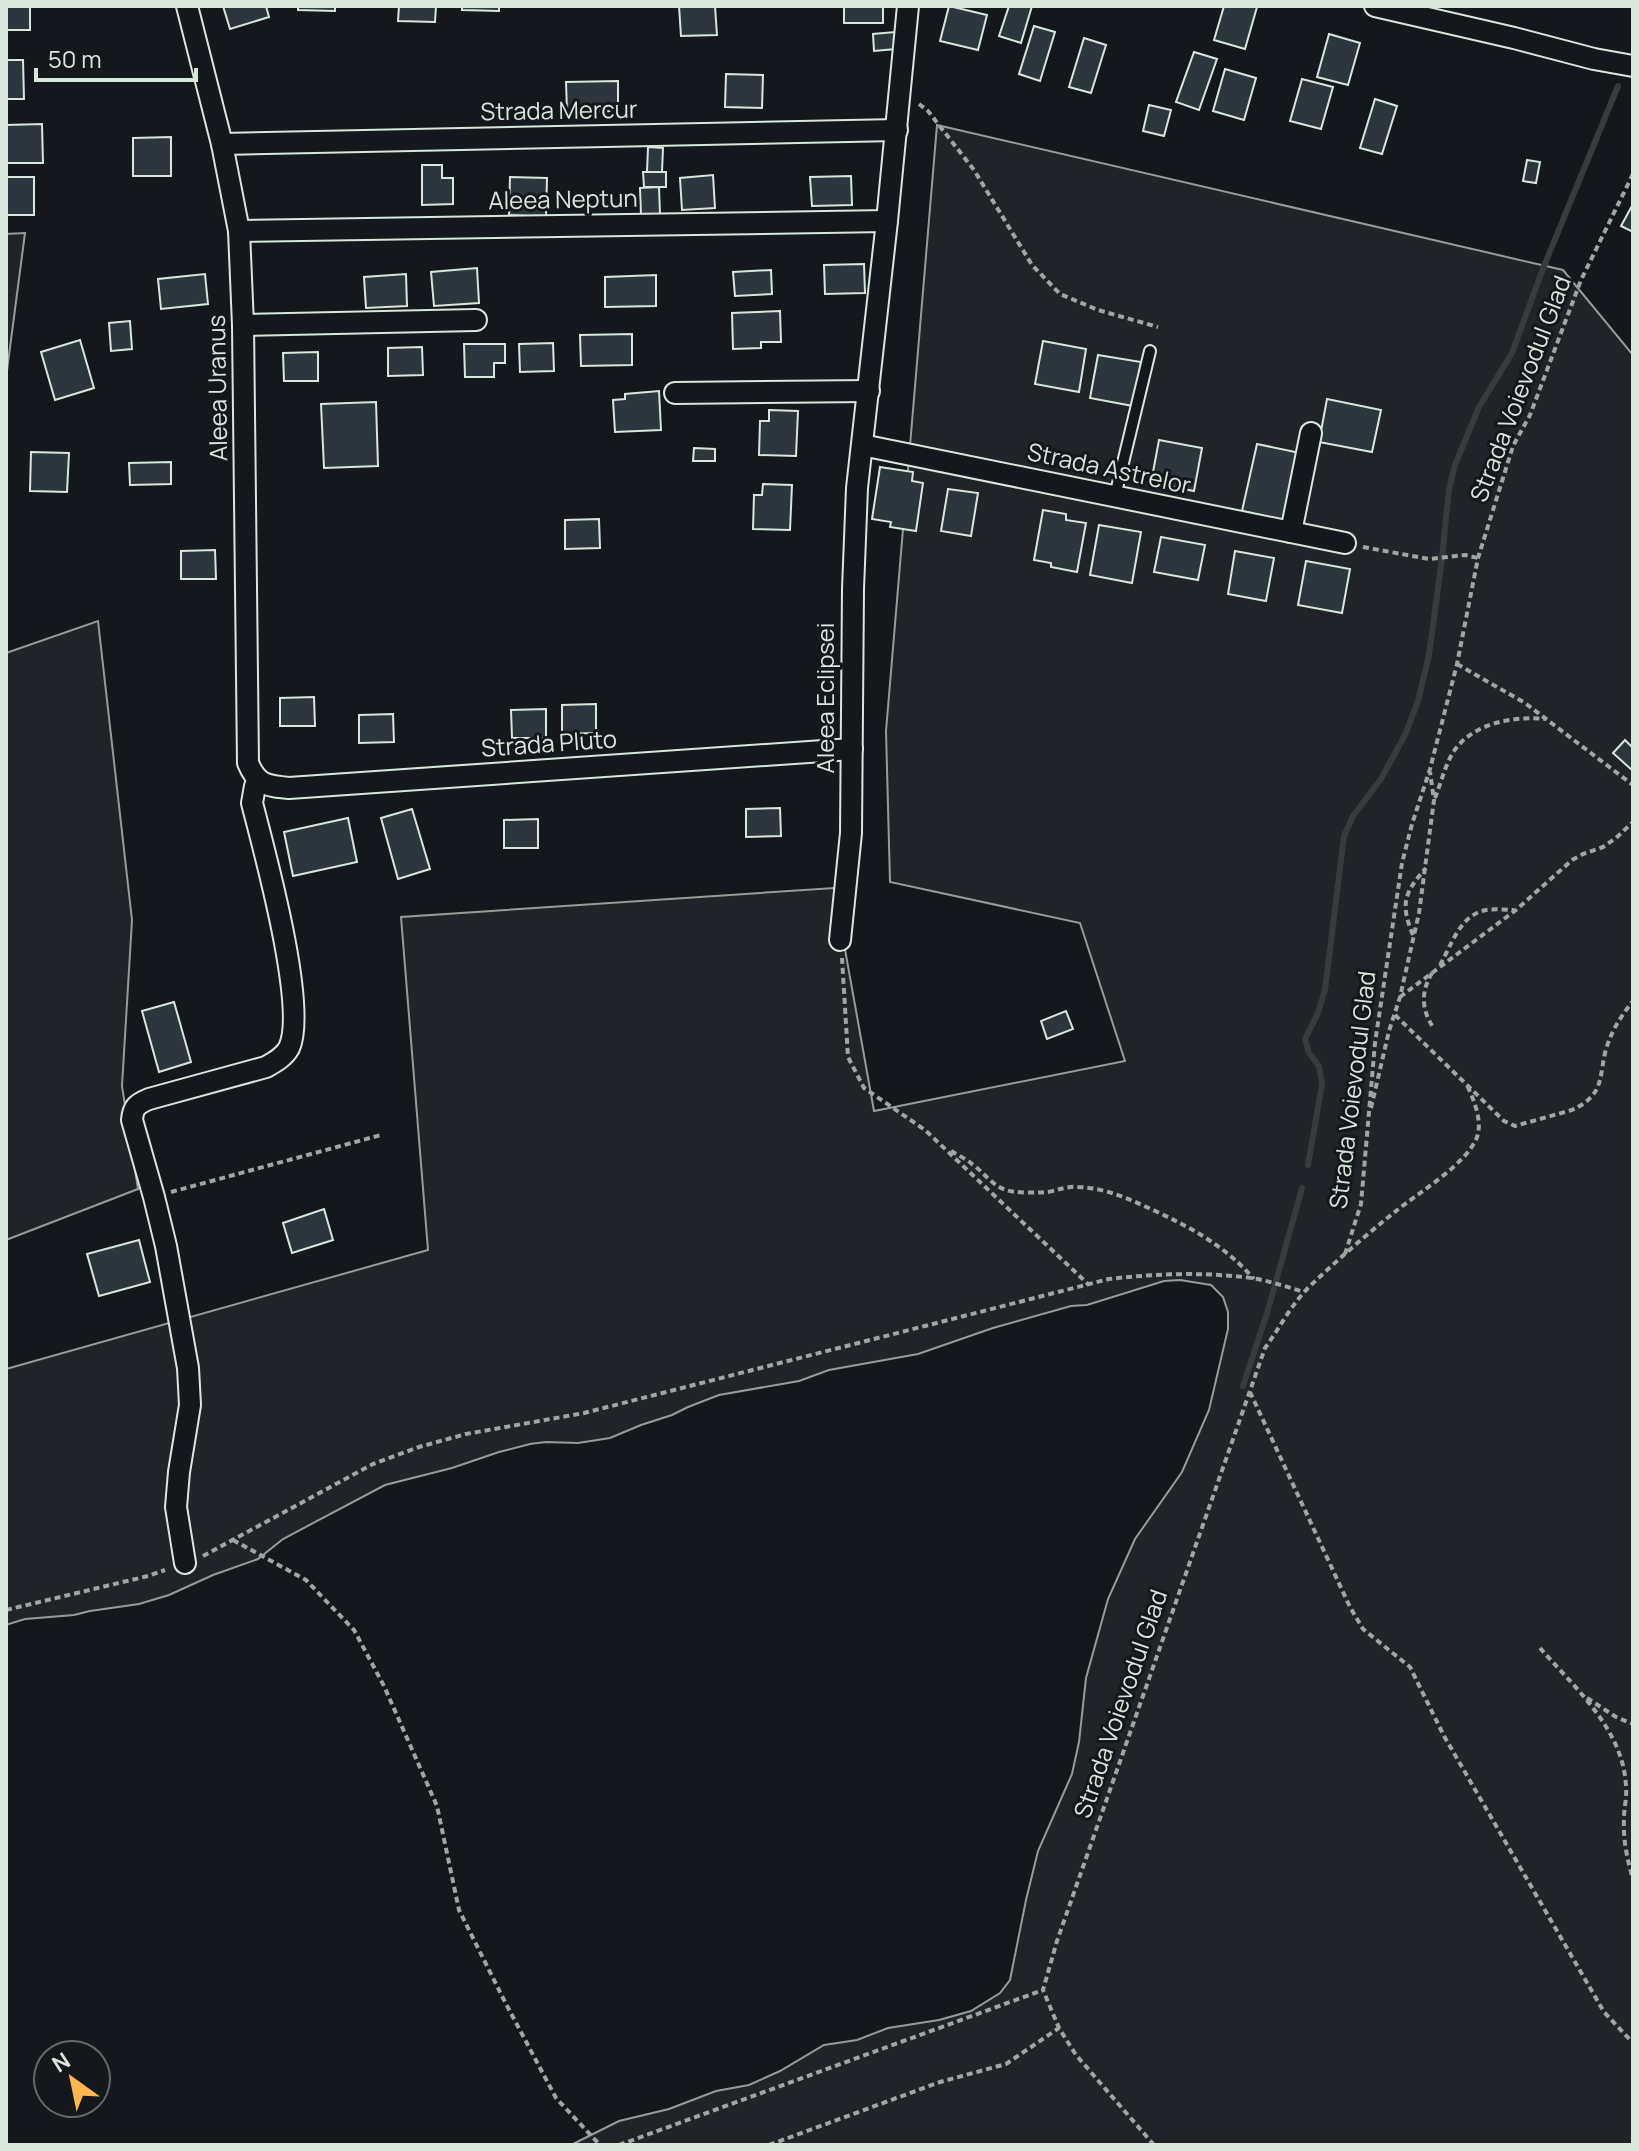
<svg xmlns="http://www.w3.org/2000/svg" width="1639" height="2151" font-family="Manrope,sans-serif">
<style>
.green{fill:#202428;stroke:#939e99;stroke-width:2}
.lines{fill:none;stroke-linecap:round;stroke-linejoin:round}
.stream{stroke:#363b3e;stroke-width:6}
.building{fill:#2c363c;stroke:#d8e6dc;stroke-width:2}
.lane-casing{stroke:#d8e6dc;stroke-width:14}
.street-casing{stroke:#d8e6dc;stroke-width:24}
.path{stroke:#9da8a2;stroke-width:4;stroke-dasharray:6 4;stroke-linecap:butt}
.lane{stroke:#14181c;stroke-width:10}
.street{stroke:#14181c;stroke-width:20}
.labels{text-anchor:middle;stroke-width:6;stroke-linejoin:round;paint-order:stroke}
.street-label{font-size:24px;fill:#d8e6dc;stroke:#14181c}
</style>
<rect width="100%" height="100%" fill="#14181c"/>
<g class="green">
<polygon points="937,125 1563,270 1633,355 1633,2145 571,2145 619,2121 669,2109 716,2091 749,2085 780,2071 824,2045 857,2040 888,2028 939,2020 971,2011 1000,1993 1010,1980 1026,1900 1038,1851 1072,1774 1079,1742 1086,1678 1108,1599 1135,1539 1182,1472 1209,1410 1228,1329 1228,1312 1223,1297 1211,1285 1180,1280 1164,1281 1087,1305 1071,1306 993,1328 918,1354 829,1370 799,1381 719,1395 688,1407 672,1415 641,1425 610,1438 578,1443 546,1442 530,1444 499,1452 452,1468 385,1485 283,1539 258,1559 213,1575 169,1595 139,1604 90,1611 74,1615 25,1619 6,1625 6,1369 428,1250 401,917 834,888 874,1111 1125,1061 1080,923 890,882 886,731"/>
<polygon points="25,233 6,378 6,234"/>
<polygon points="98,621 132,920 122,1086 138,1189 6,1240 6,653"/>
</g>
<g class="lines">
<g class="stream">
<polyline points="1308,1165 1322,1084 1319,1066 1309,1053 1305,1039 1318,1013 1325,990 1344,836 1353,816 1381,779 1406,733 1418,701 1429,655 1442,558 1449,489 1455,465 1479,407 1512,353 1544,266 1618,86"/>
<polyline points="1243,1386 1268,1310 1302,1188"/>
</g>
</g>
<g class="building">
<rect x="6" y="6" width="24" height="24"/>
<polygon points="223,6 266,6 269,17 230,29"/>
<polygon points="298,6 335,6 335,11 298,10"/>
<polygon points="399,6 436,6 435,22 398,21"/>
<polygon points="462,6 499,6 499,11 462,10"/>
<polygon points="679,6 715,6 717,35 681,36"/>
<rect x="844" y="6" width="39" height="17"/>
<polygon points="949,6 987,15 978,50 940,41"/>
<polygon points="1009,6 1032,6 1021,43 999,36"/>
<polygon points="1224,6 1257,7 1245,49 1214,40"/>
<polygon points="1034,26 1055,32 1040,81 1019,74"/>
<polygon points="895,32 896,49 874,51 873,34"/>
<polygon points="1329,34 1360,43 1348,85 1317,77"/>
<polygon points="1084,38 1106,45 1091,93 1069,87"/>
<polygon points="1194,52 1217,59 1199,110 1176,102"/>
<polygon points="6,60 23,60 24,99 6,99"/>
<polygon points="1225,69 1256,78 1244,120 1213,111"/>
<polygon points="726,74 763,75 762,108 725,107"/>
<polygon points="1302,79 1333,87 1321,129 1290,121"/>
<polygon points="618,81 618,111 567,112 566,82"/>
<polygon points="1375,99 1397,106 1382,154 1360,148"/>
<polygon points="1149,105 1171,110 1164,136 1143,131"/>
<polygon points="42,124 43,163 6,163 6,125"/>
<polygon points="171,137 171,176 133,176 133,138"/>
<polygon points="648,147 663,148 662,172 647,172"/>
<polygon points="1527,160 1540,162 1536,183 1523,181"/>
<polygon points="422,165 442,165 442,178 453,178 453,204 422,205"/>
<polygon points="643,172 666,172 666,187 644,187"/>
<polygon points="713,175 715,208 682,210 680,178"/>
<polygon points="851,176 852,205 812,206 810,177"/>
<rect x="6" y="177" width="28" height="38"/>
<polygon points="510,177 547,178 546,217 509,215"/>
<polygon points="659,187 660,214 641,215 640,188"/>
<polygon points="1633,204 1633,232 1621,226"/>
<polygon points="864,264 865,293 825,294 824,265"/>
<polygon points="477,268 479,303 434,306 431,272"/>
<polygon points="771,270 772,294 735,296 733,272"/>
<polygon points="205,274 208,304 161,309 158,279"/>
<polygon points="406,274 407,306 366,308 364,277"/>
<polygon points="656,275 656,306 605,307 605,277"/>
<polygon points="780,311 781,342 761,342 761,348 733,349 732,313"/>
<polygon points="130,321 132,349 111,351 109,323"/>
<polygon points="632,334 632,365 581,366 580,335"/>
<polygon points="80,340 94,388 55,400 41,352"/>
<polygon points="1043,341 1086,349 1079,392 1035,384"/>
<polygon points="553,343 554,371 520,372 519,344"/>
<polygon points="464,344 505,344 505,363 494,363 494,377 465,377"/>
<polygon points="422,347 423,375 388,376 388,348"/>
<polygon points="318,352 318,381 284,381 283,353"/>
<polygon points="1098,355 1141,362 1133,406 1090,398"/>
<polygon points="659,391 661,430 615,432 613,400 625,399 625,394"/>
<polygon points="1327,399 1381,410 1372,452 1319,442"/>
<polygon points="376,402 378,466 324,468 321,404"/>
<polygon points="769,410 798,411 796,456 759,455 760,421 769,421"/>
<polygon points="1159,440 1202,448 1194,491 1151,483"/>
<polygon points="1257,444 1300,453 1286,521 1242,511"/>
<polygon points="694,448 715,449 715,461 693,461"/>
<polygon points="31,452 69,453 67,492 30,491"/>
<polygon points="171,462 171,484 130,485 129,463"/>
<polygon points="880,467 913,472 912,481 923,483 916,531 890,527 891,522 872,519"/>
<polygon points="763,484 792,485 790,530 753,529 754,495 762,495"/>
<polygon points="948,489 978,493 971,536 941,531"/>
<polygon points="1043,510 1066,514 1066,520 1086,523 1077,572 1051,567 1051,563 1034,560"/>
<polygon points="599,519 600,548 565,549 565,520"/>
<polygon points="1099,525 1141,532 1132,583 1090,575"/>
<polygon points="1161,537 1205,545 1198,580 1154,572"/>
<polygon points="215,550 216,579 181,579 181,551"/>
<polygon points="1235,551 1274,558 1266,601 1228,594"/>
<polygon points="1306,561 1350,569 1342,613 1298,605"/>
<polygon points="314,697 315,726 280,726 280,698"/>
<polygon points="596,704 596,733 562,734 562,705"/>
<polygon points="546,709 546,738 512,738 511,710"/>
<polygon points="393,714 394,742 359,743 359,715"/>
<polygon points="1625,740 1633,748 1633,771 1613,753"/>
<polygon points="780,808 781,836 746,837 746,809"/>
<polygon points="412,809 430,869 398,879 381,818"/>
<polygon points="348,818 357,862 293,876 284,832"/>
<polygon points="538,819 538,848 504,848 504,820"/>
<polygon points="174,1002 191,1062 159,1072 142,1011"/>
<polygon points="1066,1011 1073,1029 1047,1039 1041,1021"/>
<polygon points="324,1209 333,1240 292,1253 283,1223"/>
<polygon points="139,1240 150,1282 99,1296 87,1254"/>
</g>
<g class="lines">
<defs>
<polyline id="lane" points="1115,496 1150,351"/>
<g id="street">
<path d="M187,6l35,138 17,87 4,94 5,438c9,22 19,23 41,25l563,-39"/>
<polyline points="1375,6 1514,38 1594,59 1633,66"/>
<polyline points="222,144 897,130"/>
<polyline points="239,231 887,221"/>
<polyline points="243,325 476,320"/>
<polyline points="675,393 869,391"/>
<polyline points="862,445 1345,543"/>
<polyline points="1291,532 1311,433"/>
<polyline points="840,940 851,833 853,589 857,488 887,221 908,6"/>
<path d="M185,1563l-9,-56 3,-35 11,-67 -2,-37 -22,-122 -12,-49 -22,-77c1,-13 5,-16 17,-21l117,-32c9,-5 18,-10 23,-19 19,-40 -25,-198 -37,-245l3,-17 5,-4"/>
</g>
</defs>
<use href="#lane" class="lane-casing"/>
<use href="#street" class="street-casing"/>
<g class="path">
<polyline points="919,104 928,111 974,170 1032,265 1060,294 1098,310 1158,327"/>
<polyline points="1363,547 1429,559 1465,555 1478,558"/>
<polyline points="1457,664 1525,703 1633,785"/>
<path d="M1435,798c6,-15 10,-33 19,-47 19,-28 59,-35 91,-32"/>
<path d="M1413,935c-13,-31 -9,-42 13,-67"/>
<polyline points="842,958 848,1057 864,1088 925,1130 1089,1285"/>
<path d="M1440,965c11,-19 19,-47 42,-54 10,-3 22,-1 32,-1"/>
<path d="M1432,973c-11,18 -11,36 1,54"/>
<polyline points="1400,997 1516,910 1572,860 1583,854 1603,847 1616,838 1633,822"/>
<path d="M1395,1015l109,106 11,5 57,-16c35,-16 26,-36 35,-64 6,-18 15,-31 26,-45"/>
<polyline points="1371,1108 1389,1031 1400,997 1419,913 1434,800 1430,772"/>
<path d="M951,1151c7,4 15,8 21,13 12,8 19,21 34,26 7,3 33,3 42,2 11,-2 19,-6 30,-5 28,1 51,12 75,23 39,18 72,36 101,69"/>
<polyline points="171,1192 381,1135"/>
<polyline points="1345,1254 1361,1204 1375,1043 1402,863 1412,824 1430,769 1457,664 1478,558 1513,446 1530,415 1581,280 1633,174"/>
<polyline points="1250,1392 1350,1607 1363,1629 1410,1667 1444,1736 1604,2012 1633,2043"/>
<polyline points="233,1540 306,1580 354,1630 384,1686 437,1806 459,1910 505,2002 556,2098 600,2145"/>
<path d="M203,1556l170,-92 46,-17 47,-13 118,-21 525,-134c44,-5 90,-7 134,-2 21,2 41,9 61,15"/>
<polyline points="6,1610 148,1576 165,1570"/>
<path d="M1540,1648c35,40 84,82 86,139 1,11 -2,21 -2,31 -1,22 3,41 9,61"/>
<polyline points="1587,1698 1616,1717 1633,1724"/>
<polyline points="619,2145 1043,1990"/>
<polyline points="769,2145 940,2082 1006,2064 1059,2028"/>
<path d="M1154,2145l-78,-90 -17,-27 -16,-38 14,-49 208,-593c14,-19 26,-43 43,-60 28,-27 58,-53 88,-77 22,-18 71,-47 81,-74 6,-17 -4,-39 -11,-54"/>
</g>
<use href="#lane" class="lane"/>
<use href="#street" class="street"/>
</g>
<g class="labels">
<g class="street-label">
<text transform="translate(559 111) rotate(-1)" y="8">Strada Mercur</text>
<text transform="translate(563 200) rotate(-1)" y="8">Aleea Neptun</text>
<text transform="translate(218 388) rotate(-91)" y="8">Aleea Uranus</text>
<text transform="translate(1521 389) rotate(-69)" y="8">Strada Voievodul Glad</text>
<text transform="translate(1109 469) rotate(12)" y="8">Strada Astrelor</text>
<text transform="translate(826 698) rotate(-90)" y="8">Aleea Eclipsei</text>
<text transform="translate(549 744) rotate(-4)" y="8">Strada Pluto</text>
<text transform="translate(1353 1090) rotate(-83)" y="8">Strada Voievodul Glad</text>
<text transform="translate(1121 1704) rotate(-71)" y="8">Strada Voievodul Glad</text>
</g>
</g>
<rect width="1639" height="2151" fill="none" stroke="#d8e6dc" stroke-width="16"/>
<g transform="translate(72 2079) rotate(327)"><circle r="38" fill="#14181c" stroke="#626a69" stroke-width="2"/>
<path d="M0-6L14 30L0 20L-14 30Z" fill="#ffb74d"/>
<text y="-12" font-size="22" font-weight="bold" text-anchor="middle" fill="#d8e6dc">N</text>
</g>
<path d="M36 68v12h160v-12" fill="none" stroke="#d8e6dc" stroke-width="4"/>
<text x="48" y="68" font-size="24" fill="#d8e6dc" stroke="#14181c" stroke-width="6" paint-order="stroke">50 m</text>
</svg>
